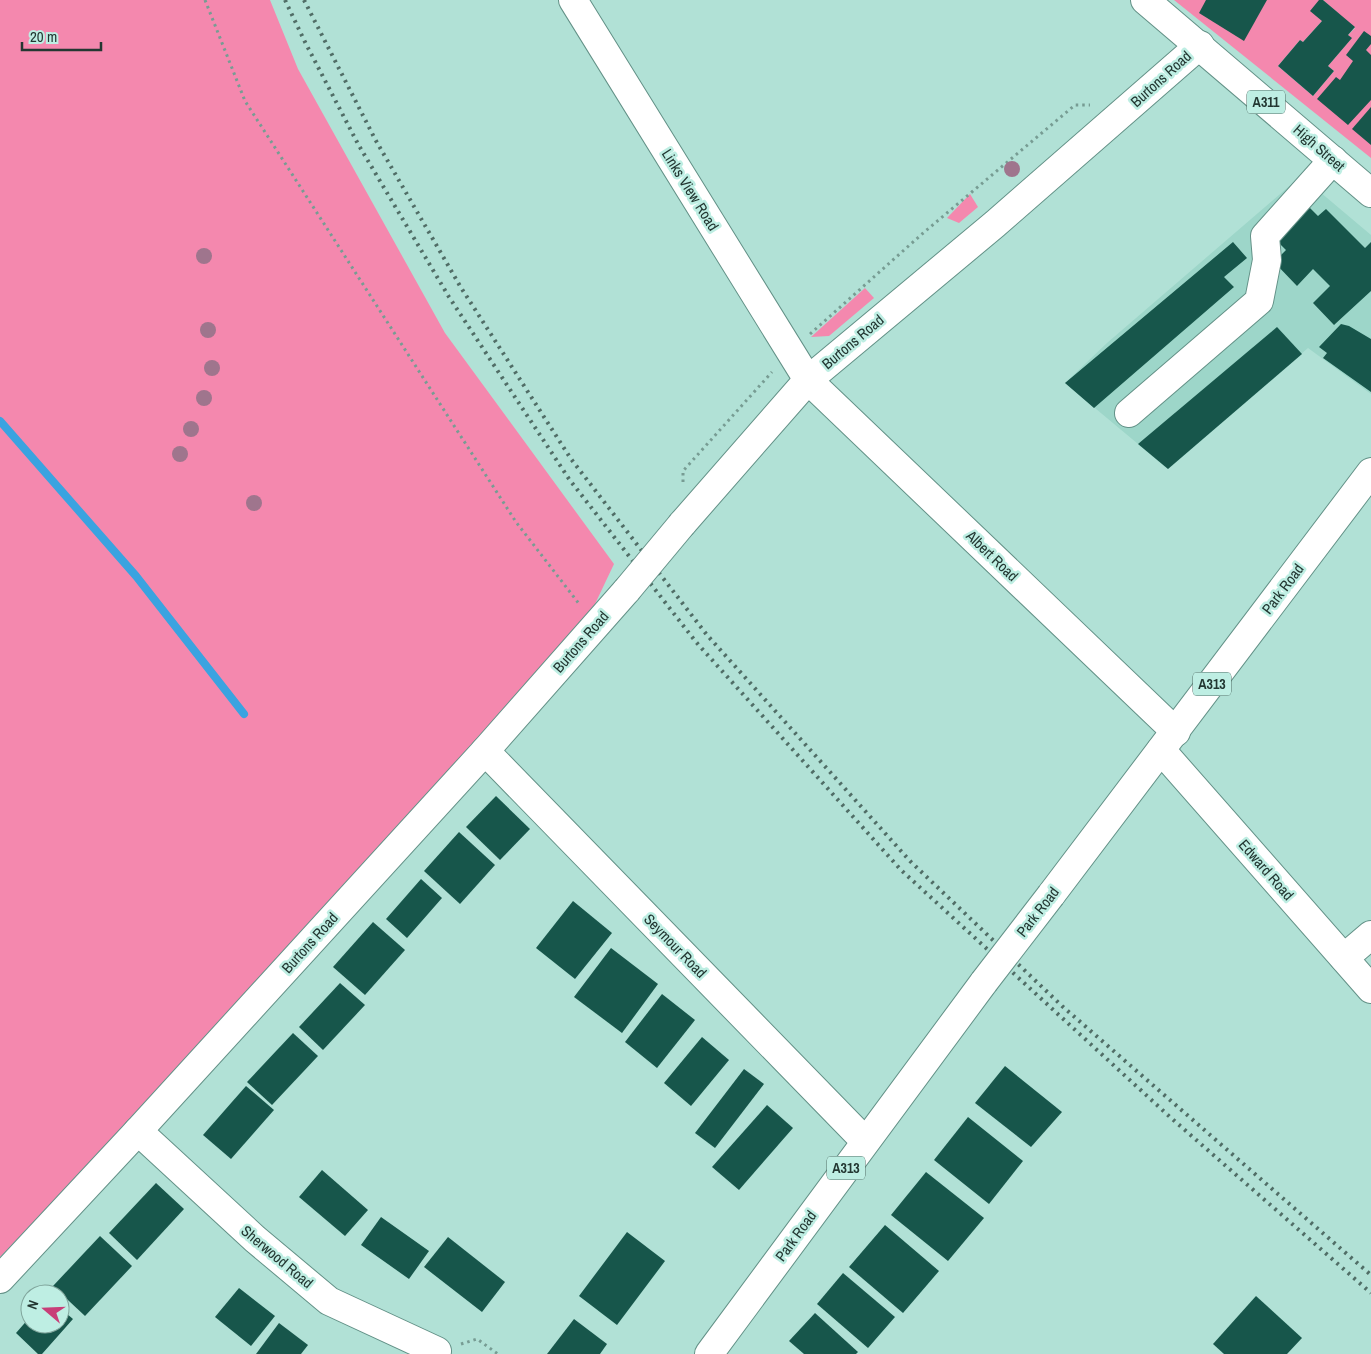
<svg xmlns="http://www.w3.org/2000/svg" width="1371" height="1354" font-family="'Archivo Narrow',sans-serif">
<style>
.built{fill:#9dd6c9}
.green{fill:#f488ae}
.lines{fill:none;stroke-linecap:round;stroke-linejoin:round}
.stream{stroke:#3aa3e0;stroke-width:8}
.building{fill:#17564b}
.minor-casing{stroke:#639187;stroke-width:30}
.major-casing{stroke:#639187;stroke-width:30}
.path{stroke:#779c93;stroke-width:3;stroke-dasharray:2.5 4;stroke-linecap:butt}
.minor{stroke:#fff;stroke-width:28}
.major{stroke:#fff;stroke-width:28}
.rail{stroke:#506d66;stroke-width:4;stroke-dasharray:2.5 5;stroke-linecap:butt}
.minor-bridge-casing{stroke:#639187;stroke-width:30;stroke-linecap:butt}
.major-bridge-casing{stroke:#639187;stroke-width:30;stroke-linecap:butt}
.minor-bridge{stroke:#fff;stroke-width:28}
.major-bridge{stroke:#fff;stroke-width:28}
.tree{fill:#9f758d}
.labels{text-anchor:middle;stroke-width:5;stroke-linejoin:round;paint-order:stroke}
.shield{fill:#beeee3;stroke:#526e67;stroke-width:1}
.shield-label{font-size:14px;font-weight:bold;fill:#233732}
.street-label{font-size:15px;fill:#233732;stroke:#beeee3}
</style>
<rect width="100%" height="100%" fill="#b1e1d6"/>
<polygon class="built" points="1301,176 1371,235 1371,394 1308,348 1168,469 1065,383 1107,343"/>
<g class="green">
<polygon points="0,0 270,0 298,69 445,333 614,564 595,604 534,683 275,971 0,1257"/>
<polygon points="1174,0 1319,0 1322,21 1303,42 1300,40 1278,66 1313,96 1334,71 1328,66 1351,39 1348,35 1355,28 1323,0 1371,0 1371,158"/>
<polygon points="970,194 978,207 959,223 947,218"/>
<polygon points="865,288 874,298 829,336 811,337"/>
</g>
<g class="lines">
<polyline class="stream" points="0,421 136,576 244,714"/>
</g>
<g class="building">
<polygon points="1206,0 1267,0 1244,41 1199,13"/>
<polygon points="1319,0 1323,0 1355,27 1348,35 1352,38 1328,66 1334,71 1313,96 1278,66 1300,40 1303,42 1322,21 1310,11"/>
<polygon points="1364,31 1371,36 1371,44 1366,50 1371,55 1371,100 1348,125 1317,99 1336,77 1340,80 1353,61 1346,55"/>
<polygon points="1371,107 1371,145 1352,129"/>
<polygon points="1308,206 1318,216 1326,209 1365,248 1371,242 1371,291 1334,325 1313,303 1330,286 1313,269 1297,286 1274,262 1286,250 1275,239"/>
<polygon points="1233,242 1247,258 1224,277 1234,287 1094,408 1065,383"/>
<polygon points="1341,324 1349,326 1371,339 1371,392 1323,358 1327,353 1319,347"/>
<polygon points="1277,327 1302,354 1168,469 1138,444"/>
<polygon points="496,796 530,829 500,860 466,827"/>
<polygon points="459,832 495,865 460,904 424,871"/>
<polygon points="421,879 442,898 407,938 386,919"/>
<polygon points="573,901 612,933 575,979 536,948"/>
<polygon points="373,922 405,950 365,995 333,967"/>
<polygon points="611,948 658,984 622,1033 574,997"/>
<polygon points="340,983 365,1005 323,1050 299,1027"/>
<polygon points="662,994 695,1020 657,1068 625,1042"/>
<polygon points="293,1033 318,1056 272,1105 247,1082"/>
<polygon points="702,1037 729,1060 691,1106 664,1083"/>
<polygon points="1005,1066 1062,1112 1031,1147 975,1103"/>
<polygon points="744,1069 764,1084 715,1148 695,1133"/>
<polygon points="246,1086 274,1110 231,1159 203,1135"/>
<polygon points="767,1105 793,1128 739,1190 712,1167"/>
<polygon points="968,1117 1023,1161 989,1204 934,1160"/>
<polygon points="322,1170 368,1210 345,1236 299,1197"/>
<polygon points="926,1172 984,1218 948,1261 891,1215"/>
<polygon points="156,1183 184,1209 137,1260 109,1233"/>
<polygon points="381,1217 429,1251 409,1279 361,1245"/>
<polygon points="885,1225 939,1271 903,1313 849,1267"/>
<polygon points="627,1232 665,1261 617,1325 579,1296"/>
<polygon points="100,1236 132,1266 85,1316 53,1286"/>
<polygon points="448,1237 505,1282 482,1312 424,1267"/>
<polygon points="843,1273 895,1317 868,1348 817,1304"/>
<polygon points="239,1288 275,1316 251,1346 215,1317"/>
<polygon points="1256,1296 1302,1338 1287,1354 1224,1354 1213,1344"/>
<polygon points="60,1308 73,1319 42,1354 38,1354 16,1333 30,1317 30,1324 60,1324"/>
<polygon points="815,1313 858,1352 856,1354 804,1354 789,1341"/>
<polygon points="574,1319 607,1344 600,1354 547,1354"/>
<polygon points="279,1323 308,1345 301,1354 256,1354"/>
</g>
<g class="lines">
<defs>
<g id="minor">
<polyline points="573,0 808,380 1176,732"/>
<polyline points="1129,413 1259,301 1267,260 1265,236 1333,160"/>
<polyline points="682,524 808,380 995,224 1200,45"/>
<polyline points="1161,750 1371,989"/>
<polyline points="485,751 865,1141"/>
<polyline points="1344,958 1371,935"/>
<polyline points="138,1131 255,1239 329,1301 437,1351"/>
<polyline points="0,1279 138,1131 485,751 627,590"/>
</g>
<g id="major">
<polyline points="1145,0 1371,193"/>
<polyline points="1051,895 1371,472"/>
<polyline points="709,1354 984,982"/>
</g>
</defs>
<use href="#minor" class="minor-casing"/>
<use href="#major" class="major-casing"/>
<g class="path">
<polyline points="205,0 245,101 516,522 580,605"/>
<polyline points="810,334 922,234 1075,105 1090,105"/>
<polyline points="683,482 683,471 772,372"/>
<polyline points="461,1344 477,1339 498,1354"/>
</g>
<use href="#minor" class="minor"/>
<use href="#major" class="major"/>
<g class="rail">
<polyline points="285,0 305,42 358,144 449,297 569,479 696,642 901,870 1170,1117 1371,1293"/>
<polyline points="304,0 375,139 460,286 571,459 707,635 910,861 1062,1006 1371,1275"/>
</g>
<defs>
<polyline id="minor-bridge" points="627,590 682,524"/>
<polyline id="major-bridge" points="984,982 1051,895"/>
</defs>
<use href="#minor-bridge" class="minor-bridge-casing"/>
<use href="#major-bridge" class="major-bridge-casing"/>
<use href="#minor-bridge" class="minor-bridge"/>
<use href="#major-bridge" class="major-bridge"/>
</g>
<g class="tree">
<circle cx="1012" cy="169" r="8"/>
<circle cx="204" cy="256" r="8"/>
<circle cx="208" cy="330" r="8"/>
<circle cx="212" cy="368" r="8"/>
<circle cx="204" cy="398" r="8"/>
<circle cx="191" cy="429" r="8"/>
<circle cx="180" cy="454" r="8"/>
<circle cx="254" cy="503" r="8"/>
</g>
<g class="labels">
<g class="shield">
<rect x="1247" y="90.5" width="38" height="23" rx="4"/>
<rect x="1193" y="672.5" width="38" height="23" rx="4"/>
<rect x="827" y="1156.5" width="38" height="23" rx="4"/>
</g>
<g class="shield-label">
<text x="1266" y="107">A311</text>
<text x="1212" y="689">A313</text>
<text x="846" y="1173">A313</text>
</g>
<g class="street-label">
<text transform="translate(1161 79) rotate(-42)" y="5">Burtons Road</text>
<text transform="translate(1319 148) rotate(41)" y="5">High Street</text>
<text transform="translate(690 190) rotate(58)" y="5">Links View Road</text>
<text transform="translate(853 342) rotate(-40)" y="5">Burtons Road</text>
<text transform="translate(992 556) rotate(44)" y="5">Albert Road</text>
<text transform="translate(1283 589) rotate(-53)" y="5">Park Road</text>
<text transform="translate(581 642) rotate(-49)" y="5">Burtons Road</text>
<text transform="translate(1266 870) rotate(49)" y="5">Edward Road</text>
<text transform="translate(1038 912) rotate(-52)" y="5">Park Road</text>
<text transform="translate(310 943) rotate(-48)" y="5">Burtons Road</text>
<text transform="translate(675 946) rotate(46)" y="5">Seymour Road</text>
<text transform="translate(796 1236) rotate(-54)" y="5">Park Road</text>
<text transform="translate(277 1257) rotate(40)" y="5">Sherwood Road</text>
</g>
</g>
<g transform="translate(45 1309) rotate(289)"><circle r="24" fill="#beeee3" stroke="#80a59c"/>
<path d="M0-4L9 19L0 12L-9 19Z" fill="#c83e78"/>
<text y="-8" font-size="14" font-weight="bold" text-anchor="middle" fill="#233732">N</text>
</g>
<path d="M22 42v8h79v-8" fill="none" stroke="#233732" stroke-width="2.5"/>
<text x="30" y="42" font-size="15" fill="#233732" stroke="#beeee3" stroke-width="4" paint-order="stroke">20 m</text>
</svg>
